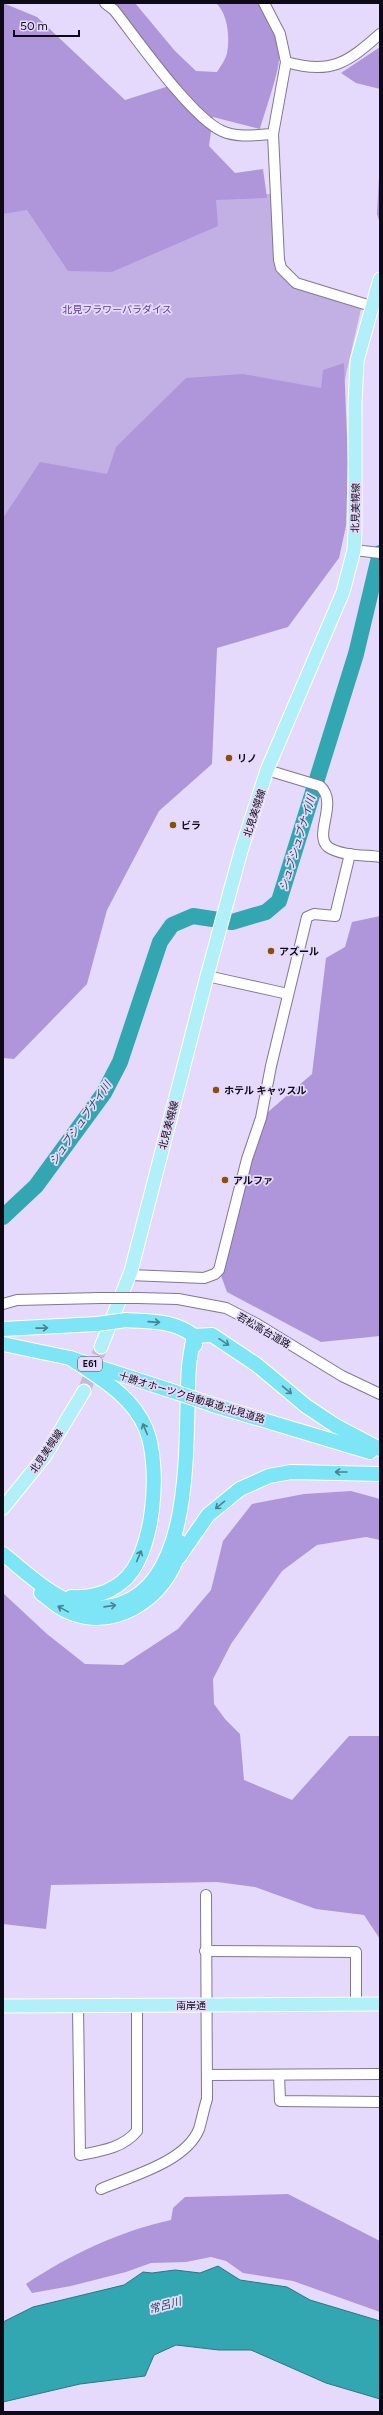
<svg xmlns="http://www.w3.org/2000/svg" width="383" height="2415" font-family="Figtree,'Noto Sans JP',sans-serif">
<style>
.green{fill:#c2b0e4}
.forest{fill:#af96db}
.water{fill:#32a7b2;stroke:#277883}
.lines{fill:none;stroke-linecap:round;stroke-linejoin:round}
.river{stroke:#32a7b2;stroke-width:16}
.major-tunnel{stroke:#c5bbd8;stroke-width:13;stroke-dasharray:13 6;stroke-linecap:butt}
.minor-casing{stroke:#807794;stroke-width:12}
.major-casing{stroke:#fff;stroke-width:15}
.highway-casing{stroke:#fff;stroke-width:16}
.minor{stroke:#fff;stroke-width:10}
.major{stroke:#b1eff9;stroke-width:13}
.highway{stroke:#7de5f5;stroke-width:14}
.minor-bridge-casing{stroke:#807794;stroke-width:12;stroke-linecap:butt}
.highway-bridge-casing{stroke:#fff;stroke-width:16;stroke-linecap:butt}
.minor-bridge{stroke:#fff;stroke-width:10}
.highway-bridge{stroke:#7de5f5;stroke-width:14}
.oneway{stroke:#4b8290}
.poi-dot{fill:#894e0b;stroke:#e5dafb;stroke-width:1.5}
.labels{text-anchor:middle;stroke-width:3.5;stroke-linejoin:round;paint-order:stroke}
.shield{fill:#e5dafb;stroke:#4e485a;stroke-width:1}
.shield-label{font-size:9px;font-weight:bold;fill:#0e0a15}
.park-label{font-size:10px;fill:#5c398b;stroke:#e5dafb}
.street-label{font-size:10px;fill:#0e0a15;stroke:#e5dafb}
.poi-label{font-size:10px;font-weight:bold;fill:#0e0a15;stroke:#e5dafb;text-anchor:start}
.water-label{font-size:11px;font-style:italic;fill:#1d4e53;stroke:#e5dafb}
</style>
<rect width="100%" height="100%" fill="#e5dafb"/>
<polygon class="green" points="214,192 270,194 277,268 311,293 361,309 342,392 3,587 3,200"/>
<g class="forest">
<path d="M3,3l34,14 88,83 44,-14 -61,-83h27l40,48 21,20 21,1c3,-5 9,-13 10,-19 3,-15 1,-39 -11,-50h42c11,15 20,35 21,54 1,13 -15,57 -19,72l-47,-12 -4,29 26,27 28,-4 4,29 -51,2 2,26 -106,46 -44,-1 -41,-61 -24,4z"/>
<polygon points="380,47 380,89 356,83 341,73"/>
<polygon points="380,159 380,224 377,214"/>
<polygon points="344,363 348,462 346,526 339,558 288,627 217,648 212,764 159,811 107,910 87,984 14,1059 3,1058 3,518 40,462 107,474 116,447 186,378 243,374 321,388 323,370"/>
<polygon points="380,916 380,1336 321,1342 227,1292 219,1270 261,1118 312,1074 326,958 345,947 352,922"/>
<polygon points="351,1491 380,1499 380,1540 366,1537 317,1545 282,1571 231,1644 213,1679 214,1704 225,1719 240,1734 244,1780 292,1800 349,1736 380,1736 380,1939 364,1915 316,1909 255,1887 217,1882 51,1885 46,1929 3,1924 3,1593 47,1634 85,1664 123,1665 178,1629 211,1590 223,1541 252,1504 304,1494"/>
<path d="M288,2194l92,47v71l-87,-31 -50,-8 -17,-12 -15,-4 -25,5 -35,1 -25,9 -55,14 -39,7 -6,-9c43,-29 94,-53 145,-64l2,-12 12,-11z"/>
</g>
<polygon class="water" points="218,2266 240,2280 287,2287 310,2300 380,2321 380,2399 326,2383 251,2350 219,2350 176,2345 154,2355 145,2376 80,2384 3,2402 3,2322 33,2307 124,2285 143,2272 152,2273 175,2270 200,2273"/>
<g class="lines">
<polyline class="river" points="3,1217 36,1186 104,1093 120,1062 160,942 172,925 193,916 232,922 266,912 279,901 356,654 380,553"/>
<polyline class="major-tunnel" points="84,1391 101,1347"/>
<defs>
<g id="minor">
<path d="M105,3l9,7c23,29 77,107 108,121 15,7 34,4 51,3"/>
<polyline points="264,3 280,34 286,62 273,134 279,260 281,268 296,283 371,306"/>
<path d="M286,62c45,13 61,1 94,-28"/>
<polyline points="354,550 380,553"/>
<path d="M267,770l53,16c19,17 -7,48 8,61 13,9 37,8 52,10"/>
<polyline points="207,976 288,994"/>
<polyline points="129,1275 204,1278 215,1274 219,1270 247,1159 261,1118 271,1066 307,917 314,914 335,916 350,854"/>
<polyline points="138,1298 178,1299 226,1308 257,1324 342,1376 380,1394"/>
<polyline points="3,1304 17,1300 100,1298"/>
<polyline points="205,1951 356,1952 356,2004"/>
<path d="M78,2006l2,149c21,-4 43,-7 57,-24v-126"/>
<polyline points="207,2075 380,2074"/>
<polyline points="279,2075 280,2101 380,2102"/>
<path d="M101,2189c30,-13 85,-27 98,-60 3,-10 5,-21 8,-30l-1,-204"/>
</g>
<g id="major">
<polyline points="101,1347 131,1271 207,976 241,851 267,770 343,592 354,550 355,533 355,404 357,361 380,279"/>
<polyline points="3,1508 45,1456 84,1391"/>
<polyline points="3,2006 380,2004"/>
</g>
<g id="highway">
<path d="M126,1320c25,2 48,0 68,16l1,9"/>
<polyline points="3,1329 97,1324"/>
<polyline points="3,1344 70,1358 175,1392"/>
<path d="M70,1358c28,19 62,37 76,71 15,37 9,127 -24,153 -15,12 -32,16 -51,15"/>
<polyline points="213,1405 370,1452"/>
<path d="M3,1554c23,18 47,42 75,51 13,4 29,3 42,-1 78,-26 64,-174 69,-238 1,-10 3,-20 5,-30l18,-1 45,30 49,41 30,20 44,23"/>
<polyline points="179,1557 208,1515 240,1489 269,1476 291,1472 380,1474"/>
<path d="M41,1593c10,8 20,17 33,21 42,14 84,-13 101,-51 3,-6 3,-14 5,-21"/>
</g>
</defs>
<use href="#minor" class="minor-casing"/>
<use href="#major" class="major-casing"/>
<use href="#highway" class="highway-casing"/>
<use href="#minor" class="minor"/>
<use href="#major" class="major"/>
<use href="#highway" class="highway"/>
<defs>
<polyline id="minor-bridge" points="100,1298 138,1298"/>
<g id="highway-bridge">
<polyline points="97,1324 126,1320"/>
<polyline points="175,1392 213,1405"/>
</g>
</defs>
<use href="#minor-bridge" class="minor-bridge-casing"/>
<use href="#highway-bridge" class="highway-bridge-casing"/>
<use href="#minor-bridge" class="minor-bridge"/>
<use href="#highway-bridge" class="highway-bridge"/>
</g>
<defs><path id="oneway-shaft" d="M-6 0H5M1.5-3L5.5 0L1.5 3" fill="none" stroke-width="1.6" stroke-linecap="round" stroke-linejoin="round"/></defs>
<g class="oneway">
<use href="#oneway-shaft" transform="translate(154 1322) rotate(4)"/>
<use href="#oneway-shaft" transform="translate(42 1328) rotate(-1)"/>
<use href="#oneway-shaft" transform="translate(224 1342) rotate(34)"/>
<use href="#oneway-shaft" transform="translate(287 1390) rotate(40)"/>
<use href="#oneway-shaft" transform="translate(145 1429) rotate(-113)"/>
<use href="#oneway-shaft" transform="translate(341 1472) rotate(-180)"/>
<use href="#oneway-shaft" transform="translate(220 1505) rotate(141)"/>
<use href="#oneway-shaft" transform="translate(139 1556) rotate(-67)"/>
<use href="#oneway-shaft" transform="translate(110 1606) rotate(-8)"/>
<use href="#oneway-shaft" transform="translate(63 1609) rotate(-151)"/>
</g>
<g class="poi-dot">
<circle cx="229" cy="758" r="4"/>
<circle cx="173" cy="825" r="4"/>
<circle cx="271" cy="951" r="4"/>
<circle cx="216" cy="1090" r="4"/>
<circle cx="225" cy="1180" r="4"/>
</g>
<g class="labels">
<rect class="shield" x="78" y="1357" width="24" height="14" rx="3"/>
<g class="shield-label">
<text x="90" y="1367">E61</text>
</g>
<g class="park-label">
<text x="117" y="313">北見フラワーパラダイス</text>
</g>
<g class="street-label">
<text transform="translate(355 508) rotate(-89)" y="4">北見美幌線</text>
<text transform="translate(254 813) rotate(-72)" y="4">北見美幌線</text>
<text transform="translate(168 1125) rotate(-75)" y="4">北見美幌線</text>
<text transform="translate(264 1330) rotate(30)" y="4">若松高台道路</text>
<text transform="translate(192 1397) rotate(17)" y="4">十勝オホーツク自動車道;北見道路</text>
<text transform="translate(46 1451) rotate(-56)" y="4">北見美幌線</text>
<text x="191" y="2009">南岸通</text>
</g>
<g class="poi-label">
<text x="237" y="762">リノ</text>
<text x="181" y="829">ビラ</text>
<text x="279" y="955">アズール</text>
<text x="224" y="1094">ホテル キャッスル</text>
<text x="233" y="1184">アルファ</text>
</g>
<g class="water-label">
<text transform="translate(297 843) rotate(-73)" y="4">シュブシュブナイ川</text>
<text transform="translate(80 1123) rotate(-55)" y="4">シュブシュブナイ川</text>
<text transform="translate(165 2305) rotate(-15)" y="4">常呂川</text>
</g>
</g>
<rect width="383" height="2415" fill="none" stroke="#0e0a15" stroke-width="8"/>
<path d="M14 30v6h65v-6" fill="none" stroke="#0e0a15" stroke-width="2"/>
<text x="20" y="30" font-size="12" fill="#0e0a15" stroke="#e5dafb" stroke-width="3" paint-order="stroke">50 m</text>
</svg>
